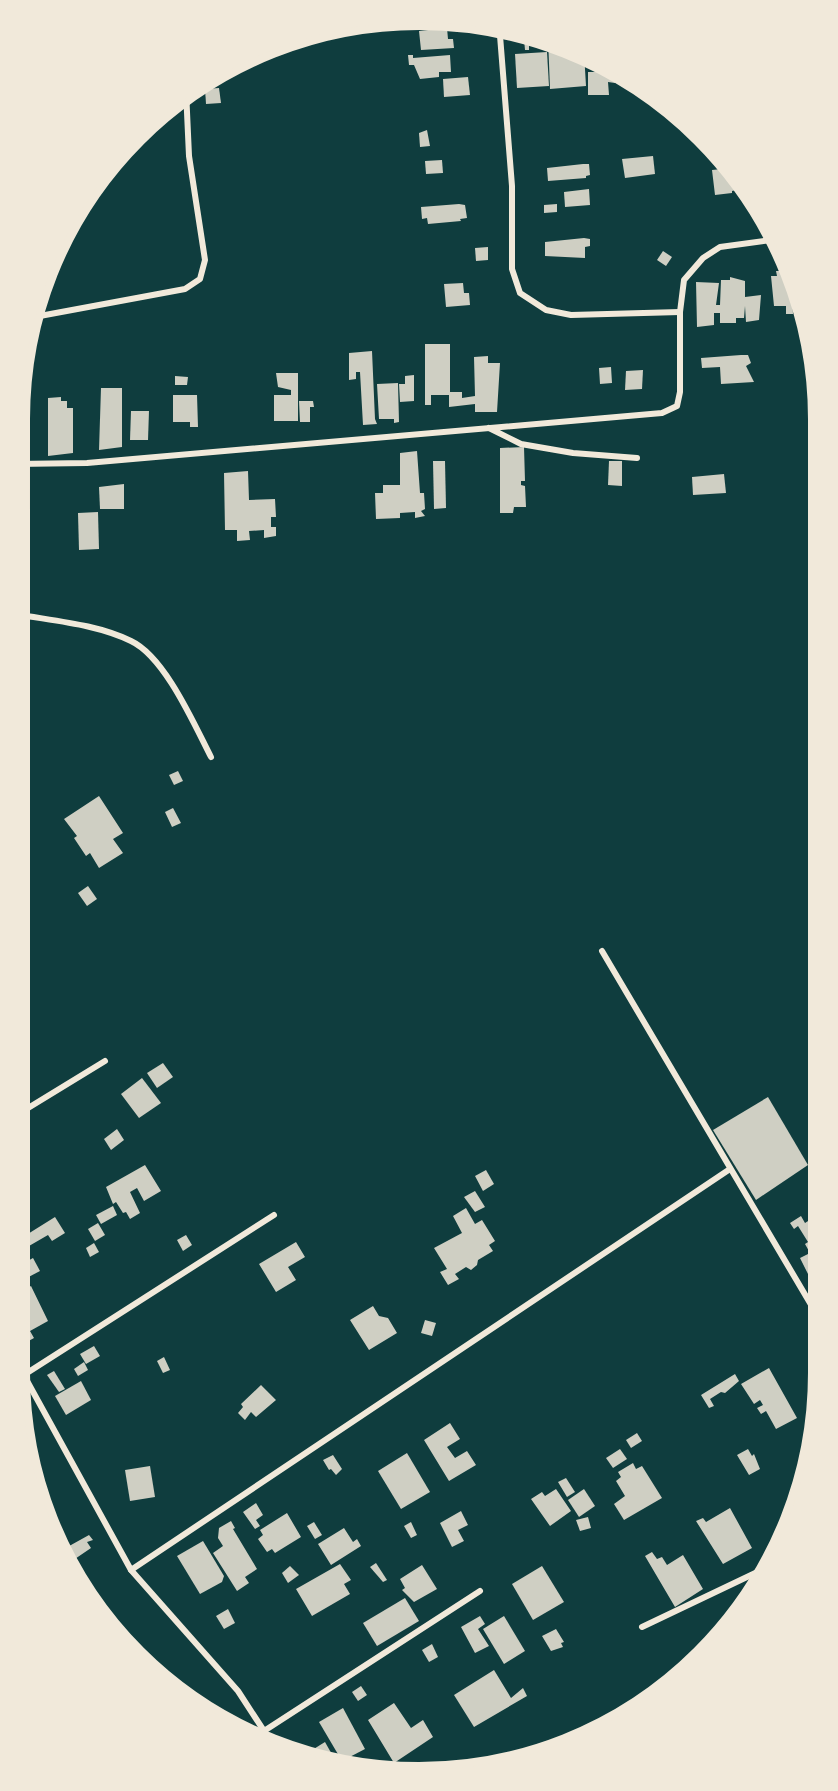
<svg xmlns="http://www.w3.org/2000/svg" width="838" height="1791" font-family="'Sofia Sans Condensed',sans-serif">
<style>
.building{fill:#cfcfc3}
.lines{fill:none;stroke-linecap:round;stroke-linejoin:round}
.minor{stroke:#f1e9da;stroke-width:6}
.rim{fill:none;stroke:#f1e9da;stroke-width:8}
</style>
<rect width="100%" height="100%" fill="#0f3d3e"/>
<g class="building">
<polygon points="511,27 529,32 529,50 525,50 524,39 511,40"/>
<polygon points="447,28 448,39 453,39 454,48 421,50 419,31"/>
<polygon points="548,38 567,44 568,56 574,55 573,49 584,52 586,86 550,89"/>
<polygon points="547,52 549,86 517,88 515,54"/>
<polygon points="408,55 413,55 413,58 450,55 451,72 439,72 439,77 420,79 414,65 409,65"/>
<polygon points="588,72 608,72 609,77 615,75 615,83 608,82 609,95 588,95"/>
<polygon points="468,77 470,95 444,97 443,79"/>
<polygon points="219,88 221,103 206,104 205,89"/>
<polygon points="427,130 430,146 420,147 419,133"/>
<polygon points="653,156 655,174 625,178 622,159"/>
<polygon points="442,160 443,173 426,174 425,161"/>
<polygon points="583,164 589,164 590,175 586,176 586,178 548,181 547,168"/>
<polygon points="731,168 736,190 732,191 732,193 715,195 712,170"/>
<polygon points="589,189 590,205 565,207 564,192"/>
<polygon points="459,204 465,205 467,218 460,219 461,221 428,224 427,218 422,219 421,207"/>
<polygon points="557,204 557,212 544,213 544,205"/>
<polygon points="584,238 590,239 590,246 585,247 585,258 545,256 545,242"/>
<polygon points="488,247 488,260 476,261 475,248"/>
<polygon points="663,251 672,257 666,266 657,260"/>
<polygon points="776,271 789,271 788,276 791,276 793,314 786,314 786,306 774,306 771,276 777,276"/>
<polygon points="795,275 806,315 794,316"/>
<polygon points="730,277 745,281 745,297 761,295 759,320 746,322 745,306 744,318 736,318 736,323 720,323 720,313 714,313 714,325 697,327 696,282 719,283 716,305 720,305 721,280 730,280"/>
<polygon points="463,283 464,293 469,293 470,305 446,307 444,284"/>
<polygon points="425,344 450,344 450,392 462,392 462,398 475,396 474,357 488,356 488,363 500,363 497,412 475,412 475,404 449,407 449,395 431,395 431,405 425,405"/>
<polygon points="372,351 375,419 377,424 363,425 360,372 356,372 356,379 349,380 349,353"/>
<polygon points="741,355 748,355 751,363 746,366 754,382 721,384 720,367 702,368 701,358"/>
<polygon points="611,367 612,383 600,384 599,368"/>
<polygon points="643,370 642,389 625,390 626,371"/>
<polygon points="276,373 298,373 298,421 274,421 274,395 291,395 291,390 278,387"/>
<polygon points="414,375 414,401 400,402 399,384 405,384 405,376"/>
<polygon points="175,376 188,377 187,385 175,385"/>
<polygon points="398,383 399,422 394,423 394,419 379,419 377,384"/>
<polygon points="101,388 122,388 122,447 99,450"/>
<polygon points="173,395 197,395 198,427 190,427 190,422 173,422"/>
<polygon points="61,397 61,401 67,401 67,408 73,408 73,453 48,456 48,398"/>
<polygon points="299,401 313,401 314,407 310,407 310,422 300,422"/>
<polygon points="131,411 149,411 148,440 130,440"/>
<polygon points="524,447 525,481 521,481 521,485 525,486 526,507 514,507 513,513 500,513 500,448"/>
<polygon points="417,451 420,493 424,493 425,509 421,511 425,516 415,518 415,512 400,513 400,518 376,519 375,493 383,493 383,485 400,485 400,453"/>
<polygon points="433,461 445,461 446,508 434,509"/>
<polygon points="609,461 622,461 622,486 608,485"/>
<polygon points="248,471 249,500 275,499 276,517 271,517 271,527 276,527 276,536 264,538 264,530 249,531 250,540 237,541 237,530 225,530 224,473"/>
<polygon points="724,474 726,493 693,495 692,477"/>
<polygon points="124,484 124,509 100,509 99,487"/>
<polygon points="98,512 99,549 79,550 78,513"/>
<polygon points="15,534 29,534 29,558 15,559"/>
<polygon points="178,771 183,781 174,785 169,775"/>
<polygon points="99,796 123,833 113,839 123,853 99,868 90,853 86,856 74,838 77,836 64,819"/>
<polygon points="173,808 181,823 172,827 165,812"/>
<polygon points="88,886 97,899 87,906 78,893"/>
<polygon points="163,1063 173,1077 157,1088 147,1073"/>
<polygon points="142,1078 161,1103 139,1118 121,1094"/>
<polygon points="768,1097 808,1165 756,1200 713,1130"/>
<polygon points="117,1129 124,1140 111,1150 104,1139"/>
<polygon points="145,1165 161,1191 144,1201 137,1188 130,1192 140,1213 130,1219 126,1212 123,1213 116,1202 113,1204 106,1187"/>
<polygon points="486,1170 494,1184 483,1191 475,1176"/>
<polygon points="475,1191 485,1207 475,1212 464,1197"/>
<polygon points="113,1206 117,1215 101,1224 96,1215"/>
<polygon points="466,1208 475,1224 482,1220 495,1241 489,1245 493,1251 478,1260 477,1265 471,1270 466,1267 455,1274 459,1279 448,1285 440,1272 447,1269 434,1248 462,1233 453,1216"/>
<polygon points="822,1212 823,1268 808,1274 800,1258 810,1253 805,1244 808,1242 798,1226 794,1229 790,1223 801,1216 805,1223"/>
<polygon points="55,1217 65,1233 52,1241 48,1235 29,1246 23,1237"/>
<polygon points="98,1223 105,1235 95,1241 88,1229"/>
<polygon points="186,1235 192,1245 183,1251 177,1240"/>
<polygon points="296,1242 305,1257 288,1267 296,1280 276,1292 259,1264"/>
<polygon points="94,1243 99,1252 90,1257 86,1248"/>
<polygon points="33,1258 40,1271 21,1281 15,1268"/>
<polygon points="31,1286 48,1321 30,1331 34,1338 25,1343 15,1334 15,1299 20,1296 19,1293"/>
<polygon points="373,1306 379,1316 388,1318 397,1333 369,1350 350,1320"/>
<polygon points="425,1320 436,1323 432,1336 421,1333"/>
<polygon points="94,1346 100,1356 86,1364 80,1354"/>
<polygon points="164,1357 170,1370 163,1373 157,1361"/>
<polygon points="84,1362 88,1370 78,1376 74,1369"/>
<polygon points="769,1368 797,1418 776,1429 766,1411 761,1414 757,1408 763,1405 760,1400 754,1404 741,1384"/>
<polygon points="54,1371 65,1389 59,1392 47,1375"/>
<polygon points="735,1374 739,1381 725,1393 721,1392 710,1399 714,1406 709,1408 701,1395"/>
<polygon points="81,1381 91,1400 66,1415 55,1396"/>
<polygon points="261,1385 276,1400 256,1417 251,1412 245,1420 238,1413 243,1407 241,1404"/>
<polygon points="450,1423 460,1439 447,1447 455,1458 467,1451 476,1465 449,1481 424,1440"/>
<polygon points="637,1433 642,1441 631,1448 626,1440"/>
<polygon points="620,1449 627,1459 613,1468 606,1458"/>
<polygon points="748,1449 752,1456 754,1454 760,1469 749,1475 737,1455"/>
<polygon points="407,1453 430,1492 401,1509 378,1471"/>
<polygon points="333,1455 342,1469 336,1475 331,1469 329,1470 323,1460"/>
<polygon points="633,1463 636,1469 642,1466 662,1498 624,1520 614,1504 625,1496 616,1481 621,1477 618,1472"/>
<polygon points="150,1466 155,1497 130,1501 125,1470"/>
<polygon points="566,1478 575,1492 567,1497 558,1482"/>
<polygon points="556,1489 571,1511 550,1526 531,1499 542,1492 545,1496"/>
<polygon points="584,1489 595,1506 579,1517 568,1500"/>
<polygon points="256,1503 263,1515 256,1520 260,1526 255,1529 243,1512"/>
<polygon points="730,1508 752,1548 723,1564 696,1521 703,1518 706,1522"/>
<polygon points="461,1511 468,1525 458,1530 464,1541 452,1547 440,1523"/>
<polygon points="287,1513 301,1537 275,1553 272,1549 267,1552 258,1539 263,1535 260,1530"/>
<polygon points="588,1517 591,1528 580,1531 576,1520"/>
<polygon points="231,1521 235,1528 233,1529 257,1569 245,1577 249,1583 237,1591 213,1553 223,1546 218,1538 219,1528"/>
<polygon points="314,1522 322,1535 315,1539 307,1526"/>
<polygon points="411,1522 417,1535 411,1538 404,1526"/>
<polygon points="344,1528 353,1542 357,1539 361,1546 331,1565 318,1544"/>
<polygon points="89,1535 93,1540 87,1542 91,1548 69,1563 62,1550"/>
<polygon points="203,1541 224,1576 222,1582 200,1594 177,1556"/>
<polygon points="652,1552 657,1559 662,1557 667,1565 683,1555 703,1589 675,1607 645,1556"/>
<polygon points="376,1563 387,1580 383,1582 370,1567"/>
<polygon points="340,1564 351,1580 344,1584 350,1594 312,1616 296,1589"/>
<polygon points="422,1565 437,1589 414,1602 402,1590 405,1588 400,1579"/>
<polygon points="290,1566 299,1575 288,1583 282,1573"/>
<polygon points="542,1566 564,1602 533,1620 512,1584"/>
<polygon points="405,1598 419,1621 377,1646 363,1623"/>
<polygon points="228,1609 235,1623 224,1629 216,1616"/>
<polygon points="480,1616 485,1624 478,1629 489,1646 475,1653 461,1627"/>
<polygon points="504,1616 525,1651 504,1664 483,1629"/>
<polygon points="556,1629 564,1642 561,1643 563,1647 551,1651 542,1636"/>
<polygon points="432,1644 438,1657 429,1662 422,1650"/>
<polygon points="494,1670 511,1698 523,1688 527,1696 474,1727 454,1695"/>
<polygon points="361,1686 367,1695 358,1701 352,1692"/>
<polygon points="394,1703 411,1728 423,1720 433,1737 394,1763 368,1720"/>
<polygon points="343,1708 365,1749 342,1761 319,1722"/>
<polygon points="325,1742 339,1767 338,1767 304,1755"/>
</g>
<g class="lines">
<g class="minor">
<polyline points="499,23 512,186 512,269 520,293 546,310 571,315 680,312"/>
<polyline points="29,318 185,289 200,279 205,260 189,156 186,90"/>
<polyline points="489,428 521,444 573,453 637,458"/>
<polyline points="15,464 87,463 662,413 677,406 680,392 680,312 684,280 703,258 720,247 778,239"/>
<path d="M15,614c39,7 81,10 116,27 34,16 63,83 80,116"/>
<polyline points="602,951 823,1325"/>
<polyline points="15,1116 105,1061"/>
<polyline points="15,1359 131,1570 238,1691 264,1731 267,1741"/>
<polyline points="16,1380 274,1215"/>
<polyline points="131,1570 730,1169"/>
<polyline points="642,1627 772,1565"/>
<polyline points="264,1731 480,1591"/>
</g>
</g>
<path d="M0 0H838V1791H0ZM419 26H419A393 393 0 0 1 812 419V1373A393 393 0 0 1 419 1766H419A393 393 0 0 1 26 1373V419A393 393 0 0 1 419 26Z" fill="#f1e9da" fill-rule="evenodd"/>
<path class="rim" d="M419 26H419A393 393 0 0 1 812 419V1373A393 393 0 0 1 419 1766H419A393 393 0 0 1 26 1373V419A393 393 0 0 1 419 26Z"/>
</svg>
